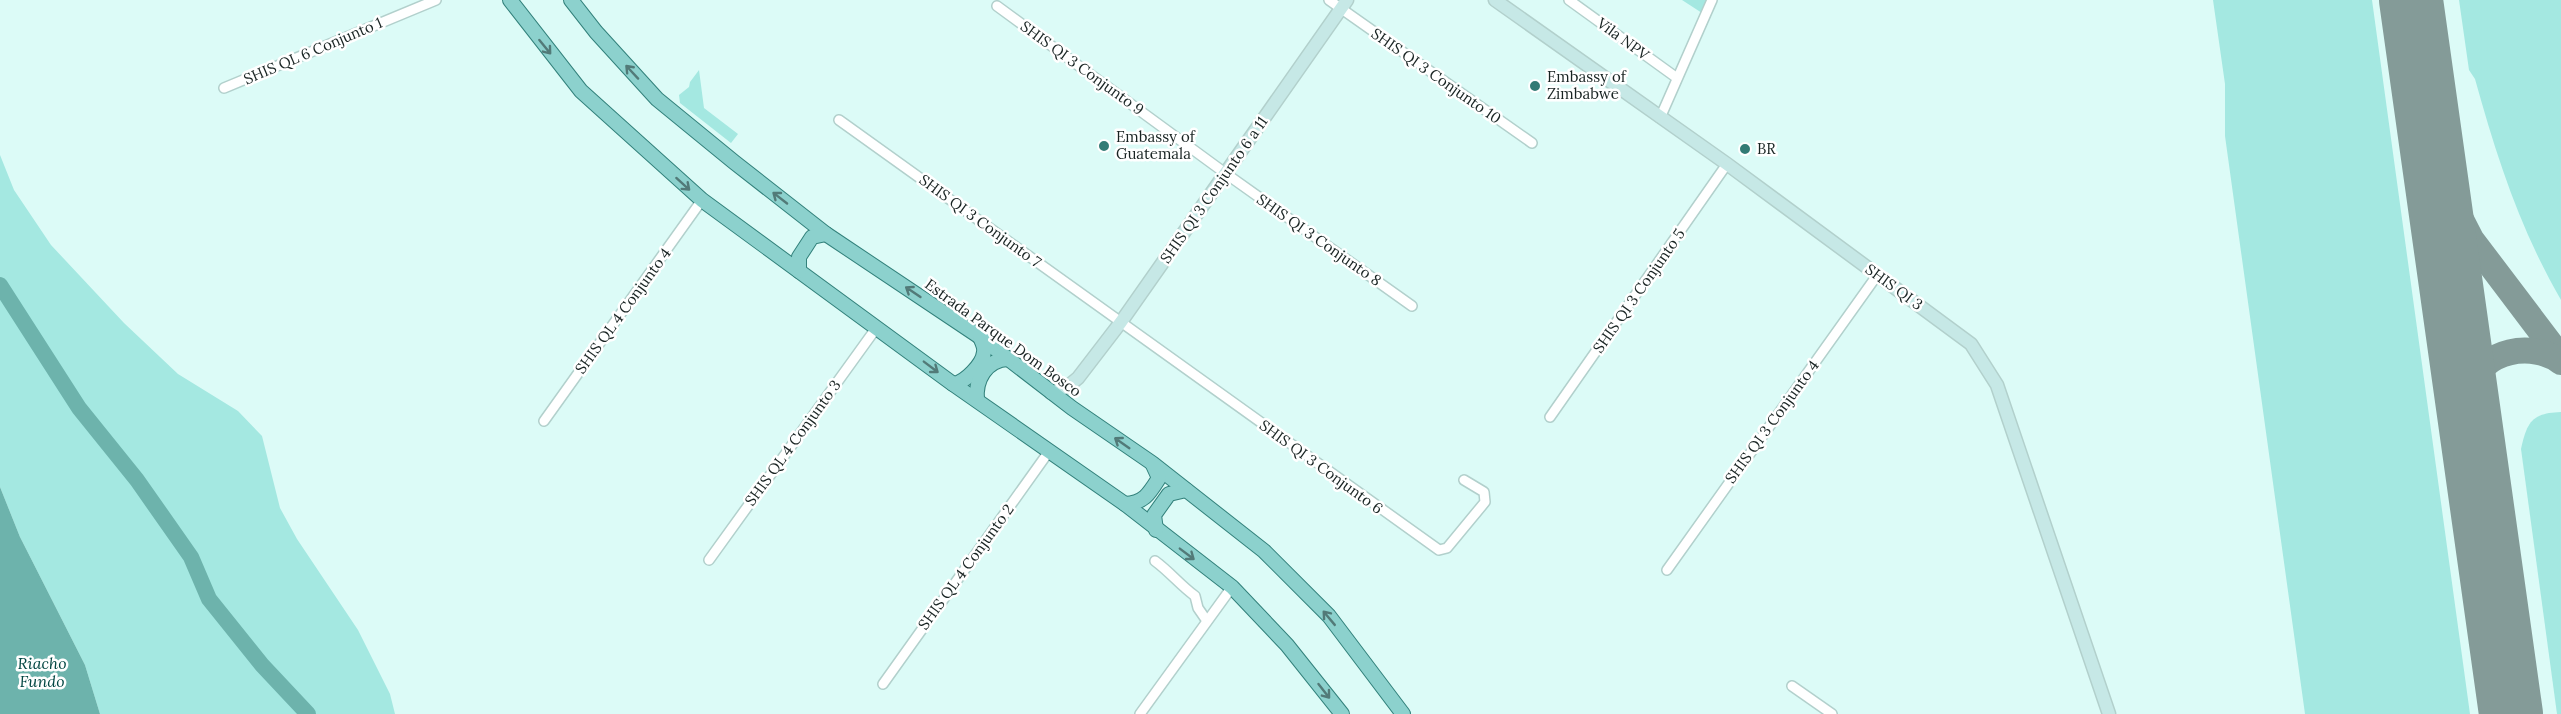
<svg xmlns="http://www.w3.org/2000/svg" width="2561" height="714" font-family="Lora,serif">
<style>
.green{fill:#a4e8e1}
.water{fill:#6db3ac}
.lines{fill:none;stroke-linecap:round;stroke-linejoin:round}
.river{stroke:#6db3ac;stroke-width:16}
.taxiway{stroke:#849b98;stroke-width:26}
.runway{stroke:#849b98;stroke-width:64}
.street-casing{stroke:#b2d0cc;stroke-width:12}
.secondary-casing{stroke:#b2d0cc;stroke-width:15}
.primary-casing{stroke:#32817b;stroke-width:16}
.street{stroke:#fff;stroke-width:9}
.secondary{stroke:#c6e8e6;stroke-width:12}
.primary{stroke:#8cd1cd;stroke-width:14}
.oneway{stroke:#527a78}
.poi-dot{fill:#337b75;stroke:#fff;stroke-width:2}
.labels{text-anchor:middle;stroke-width:5;stroke-linejoin:round;paint-order:stroke}
.street-label{font-size:15px;fill:#182322;stroke:#fff}
.poi-label{font-size:15px;fill:#182322;stroke:#fff;text-anchor:start}
.water-label{font-size:16px;font-style:italic;fill:#024642;stroke:#fff}
</style>
<rect width="100%" height="100%" fill="#dcfbf7"/>
<g class="green">
<polygon points="1682,0 1708,0 1702,13"/>
<polygon points="2213,0 2372,0 2470,714 2305,714 2225,136 2225,84"/>
<path d="M2459,0h102v300c-41,-71 -64,-142 -86,-221l-6,-9z"/>
<polygon points="699,70 704,108 738,134 731,143 680,103 679,95 689,87 690,82"/>
<polygon points="0,155 14,190 51,245 124,323 178,374 238,411 262,436 280,508 297,539 358,630 390,694 395,714 100,714 85,665 20,537 0,487"/>
<path d="M2561,412v302h-4l-36,-265c6,-27 11,-36 40,-37z"/>
</g>
<polygon class="water" points="0,487 20,537 85,665 100,714 0,714"/>
<g class="lines">
<polyline class="river" points="0,285 79,408 137,480 191,557 209,599 262,665 308,714"/>
<g class="taxiway">
<polyline points="2431,140 2449,196 2471,239 2561,358"/>
<path d="M2472,433c-1,-15 -3,-31 0,-46 10,-38 61,-46 89,-25"/>
</g>
<polyline class="runway" points="2411,0 2511,714"/>
<defs>
<g id="street">
<polyline points="1329,0 1532,143"/>
<polyline points="1569,0 1677,78"/>
<polyline points="997,6 1225,173 1412,306"/>
<polyline points="224,88 436,0"/>
<polyline points="1660,118 1712,0"/>
<polyline points="839,120 1439,550 1447,548 1485,502 1484,492 1464,480"/>
<polyline points="1550,417 1727,164"/>
<polyline points="544,421 702,200"/>
<polyline points="709,560 877,327"/>
<path d="M1155,561c15,11 25,24 40,35l3,12 9,13"/>
<polyline points="1667,570 1878,274"/>
<polyline points="883,684 1050,450"/>
<polyline points="1792,686 1832,714"/>
<polyline points="1140,714 1232,587"/>
</g>
<g id="secondary">
<polyline points="1495,0 1727,164 1971,344 1997,385 2109,714"/>
<polyline points="1051,393 1067,387 1078,378 1121,322 1347,0"/>
</g>
<g id="primary">
<polyline points="510,0 581,91 702,200 953,384 1125,504 1232,587 1287,645 1342,714"/>
<polyline points="571,0 596,32 657,99 734,162 826,234 980,337 1072,408 1152,463 1264,551 1329,616 1403,714"/>
<polyline points="799,271 799,257 812,237 826,234"/>
<path d="M953,384c12,-1 30,-20 31,-32 1,-5 -2,-10 -4,-15"/>
<path d="M977,400c-2,-20 9,-40 31,-41"/>
<path d="M1125,504c19,-1 24,-10 34,-26l-6,-13"/>
<polyline points="1156,530 1154,515 1169,494 1186,490"/>
</g>
</defs>
<use href="#street" class="street-casing"/>
<use href="#secondary" class="secondary-casing"/>
<use href="#primary" class="primary-casing"/>
<use href="#street" class="street"/>
<use href="#secondary" class="secondary"/>
<use href="#primary" class="primary"/>
</g>
<defs><path id="oneway-shaft" d="M-6 0H5M1.5-3L5.5 0L1.5 3" fill="none" stroke-width="1.6" stroke-linecap="round" stroke-linejoin="round" transform="scale(1.5)"/></defs>
<g class="oneway">
<use href="#oneway-shaft" transform="translate(545 47) rotate(51)"/>
<use href="#oneway-shaft" transform="translate(632 72) rotate(-133)"/>
<use href="#oneway-shaft" transform="translate(683 184) rotate(42)"/>
<use href="#oneway-shaft" transform="translate(780 198) rotate(-142)"/>
<use href="#oneway-shaft" transform="translate(913 292) rotate(-146)"/>
<use href="#oneway-shaft" transform="translate(931 367) rotate(37)"/>
<use href="#oneway-shaft" transform="translate(1122 443) rotate(-145)"/>
<use href="#oneway-shaft" transform="translate(1187 554) rotate(37)"/>
<use href="#oneway-shaft" transform="translate(1329 618) rotate(-130)"/>
<use href="#oneway-shaft" transform="translate(1324 691) rotate(52)"/>
</g>
<g class="poi-dot">
<circle cx="1535" cy="86" r="6"/>
<circle cx="1104" cy="146" r="6"/>
<circle cx="1745" cy="149" r="6"/>
</g>
<g class="labels">
<g class="street-label">
<text transform="translate(1623 39) rotate(36)" y="5">Vila NPV</text>
<text transform="translate(313 51) rotate(-23)" y="5">SHIS QL 6 Conjunto 1</text>
<text transform="translate(1082 68) rotate(36)" y="5">SHIS QI 3 Conjunto 9</text>
<text transform="translate(1436 76) rotate(35)" y="5">SHIS QI 3 Conjunto 10</text>
<text transform="translate(1214 190) rotate(-55)" y="5">SHIS QI 3 Conjunto 6 a 11</text>
<text transform="translate(980 221) rotate(36)" y="5">SHIS QI 3 Conjunto 7</text>
<text transform="translate(1319 240) rotate(35)" y="5">SHIS QI 3 Conjunto 8</text>
<text transform="translate(1894 287) rotate(36)" y="5">SHIS QI 3</text>
<text transform="translate(1639 291) rotate(-55)" y="5">SHIS QI 3 Conjunto 5</text>
<text transform="translate(623 311) rotate(-54)" y="5">SHIS QL 4 Conjunto 4</text>
<text transform="translate(1003 338) rotate(36)" y="5">Estrada Parque Dom Bosco</text>
<text transform="translate(1772 422) rotate(-54)" y="5">SHIS QI 3 Conjunto 4</text>
<text transform="translate(793 443) rotate(-54)" y="5">SHIS QL 4 Conjunto 3</text>
<text transform="translate(1321 467) rotate(36)" y="5">SHIS QI 3 Conjunto 6</text>
<text transform="translate(966 567) rotate(-54)" y="5">SHIS QL 4 Conjunto 2</text>
</g>
<g class="poi-label">
<text x="1547" y="82">Embassy of<tspan x="1547" dy="17">Zimbabwe</tspan></text>
<text x="1116" y="142">Embassy of<tspan x="1116" dy="17">Guatemala</tspan></text>
<text x="1757" y="154">BR</text>
</g>
<g class="water-label">
<text x="42" y="669">Riacho<tspan x="42" dy="18">Fundo</tspan></text>
</g>
</g>
</svg>
